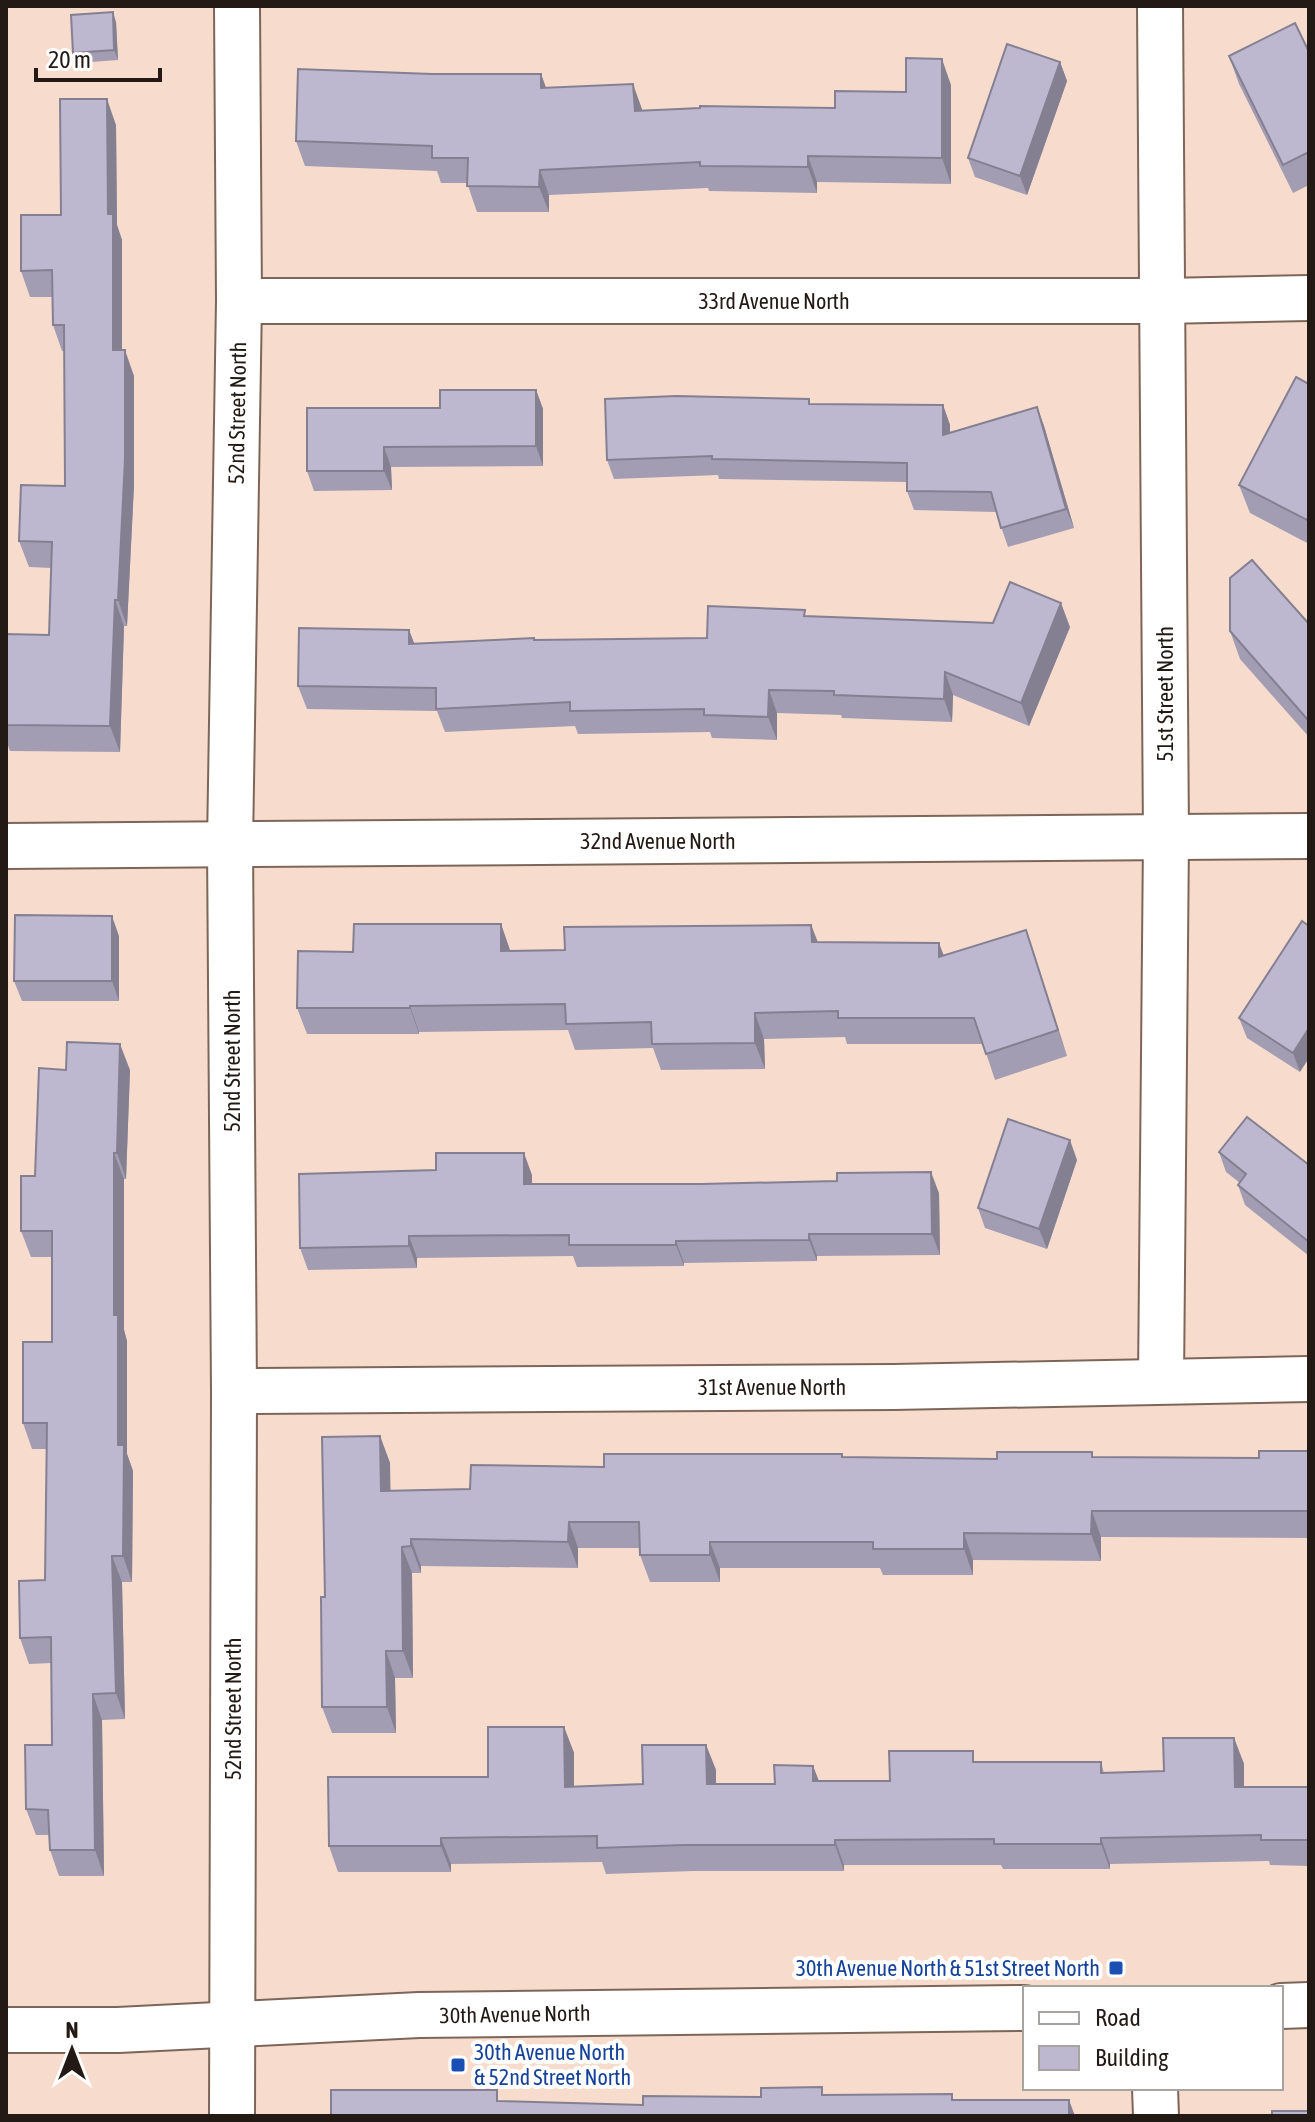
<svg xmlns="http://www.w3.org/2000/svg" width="1315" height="2122" font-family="'Asap Condensed',sans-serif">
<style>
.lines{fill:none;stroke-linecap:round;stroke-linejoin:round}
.minor-casing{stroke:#7d6659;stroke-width:48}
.minor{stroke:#fff;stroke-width:44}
.wall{fill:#a39db3}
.shaded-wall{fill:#848092}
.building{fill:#bdb7d0;stroke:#848092;stroke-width:2}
.transit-dot{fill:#1a4fb4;stroke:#fff;stroke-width:3}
.labels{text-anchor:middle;stroke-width:8;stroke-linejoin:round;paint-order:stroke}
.street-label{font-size:22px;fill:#231a15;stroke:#fff}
.transit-label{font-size:22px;fill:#164399;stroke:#fff;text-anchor:end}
</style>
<rect width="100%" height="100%" fill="#f7dccd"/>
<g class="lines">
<defs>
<g id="minor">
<polyline points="1160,6 1166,838 1161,1381"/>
<polyline points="239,301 1162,301 1309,298"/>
<polyline points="6,846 1309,836"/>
<polyline points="234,1391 894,1387 1309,1379"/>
<polyline points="1281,2006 1309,2005"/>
<polyline points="6,2030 118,2030 419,2015 1025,2008"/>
<polyline points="1155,2088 1156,2116"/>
<polyline points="232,2116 234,1391 230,844 239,301 237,6"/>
</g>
</defs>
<use href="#minor" class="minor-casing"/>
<use href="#minor" class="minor"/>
</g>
<g class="wall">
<polygon points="345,6 418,6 418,8"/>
<polygon points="116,22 118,60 77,63 73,53"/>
<polygon points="1309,52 1309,185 1293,193 1239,84 1229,56"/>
<polygon points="1060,62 1067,81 1027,195 975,177 968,158"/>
<polygon points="432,74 541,74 546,88 642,110 835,108 906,92 951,85 951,184 817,182 817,193 709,191 708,188 549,195 549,212 477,212 467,183 441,183 437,171 305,166 296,141"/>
<polygon points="116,125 117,225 122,240 122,350 134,376 134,485 127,626 124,626 120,752 10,751 6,740 6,634 49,635 52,568 29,567 19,541 65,486 65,351 62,351 53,325 52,297 30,297 21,271 61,215"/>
<polygon points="1309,384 1309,544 1250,513 1239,485"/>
<polygon points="536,390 543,409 543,466 391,467 392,490 314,491 307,471 440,408"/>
<polygon points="811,404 943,405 950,425 950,432 1037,407 1044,426 1074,528 1008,547 996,512 914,510 907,491 907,482 719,479 718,475 614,479 607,460"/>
<polygon points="807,616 1070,627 1029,726 953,695 952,722 842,718 841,715 777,713 777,740 712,738 710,732 578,734 575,726 445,732 437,711 307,709 298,686 409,630 414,644 707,638"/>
<polygon points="1309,624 1309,737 1240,659 1230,631"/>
<polygon points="1302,921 1300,1072 1247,1038 1239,1018"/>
<polygon points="501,924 510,951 565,950 811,925 818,942 944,956 1026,930 1067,1056 995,1080 983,1044 847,1044 845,1037 764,1039 765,1069 661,1070 653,1048 575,1050 568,1030 419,1032 419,1034 307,1034 297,1008 353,952"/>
<polygon points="119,936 119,1001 22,1001 14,981"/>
<polygon points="66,1070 130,1070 126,1179 124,1179 124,1330 127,1341 127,1454 133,1471 132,1582 122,1582 125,1719 102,1720 104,1876 59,1876 50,1850 49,1835 36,1835 26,1809 52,1745 51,1663 29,1664 20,1638 45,1580 47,1449 32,1449 23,1423 52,1342 52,1257 31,1257 21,1231 35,1176"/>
<polygon points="1219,1152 1309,1165 1309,1256 1245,1205 1238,1185 1240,1183 1226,1172"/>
<polygon points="1077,1160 1047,1249 985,1228 978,1208"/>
<polygon points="532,1175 532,1184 939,1193 940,1255 817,1256 817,1261 684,1263 684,1266 577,1267 573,1256 417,1258 417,1268 308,1270 300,1248"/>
<polygon points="380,1436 390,1463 390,1491 470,1489 604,1467 843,1457 997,1459 1094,1457 1259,1458 1309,1451 1309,1538 1101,1537 1101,1561 973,1560 973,1575 883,1575 880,1568 720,1568 720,1582 650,1582 640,1555 640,1548 578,1548 578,1568 421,1566 421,1573 412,1573 413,1678 395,1678 396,1733 332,1733 322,1707 325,1597"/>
<polygon points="564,1727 574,1753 574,1787 643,1784 706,1745 716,1770 716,1784 775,1784 813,1766 819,1781 890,1781 977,1762 1101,1762 1104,1773 1164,1771 1234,1738 1244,1764 1244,1787 1309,1787 1309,1866 1270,1865 1269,1861 1110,1864 1110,1869 1003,1869 1001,1865 844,1865 844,1871 694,1871 606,1874 602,1862 451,1864 451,1872 338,1872 329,1846 488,1777"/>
</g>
<g class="shaded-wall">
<polygon points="113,12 116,22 118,60 114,50"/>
<polygon points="942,59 951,85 951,184 942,158"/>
<polygon points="1060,62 1067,81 1027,195 1020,176"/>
<polygon points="541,74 550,99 541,88"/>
<polygon points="633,84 642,109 644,136 635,111"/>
<polygon points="107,99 116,125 117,225 122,240 122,376 113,350 108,214"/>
<polygon points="808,156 817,182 817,193 808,167"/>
<polygon points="540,170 549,195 549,212 539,187"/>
<polygon points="125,350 134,376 134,485 127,626 118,600"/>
<polygon points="536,390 543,409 543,466 536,446"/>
<polygon points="943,405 950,425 950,454 943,435"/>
<polygon points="1037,407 1044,426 1074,528 1066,509"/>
<polygon points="384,447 391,467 392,490 384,471"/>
<polygon points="115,600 124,626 120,752 110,726"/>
<polygon points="1061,603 1070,627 1029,726 1021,703"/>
<polygon points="409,630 418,653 409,644"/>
<polygon points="945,672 953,695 952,722 944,699"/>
<polygon points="769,690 777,713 777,740 768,717"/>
<polygon points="112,916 119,936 119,1001 112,981"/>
<polygon points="501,924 510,950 511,977 501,951"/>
<polygon points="811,925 821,951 812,942"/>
<polygon points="1026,930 1035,956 1067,1056 1058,1030"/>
<polygon points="939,943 949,969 939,957"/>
<polygon points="410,1006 419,1032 419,1034 410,1008"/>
<polygon points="755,1013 764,1039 765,1069 755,1043"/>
<polygon points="1309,1028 1309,1058 1300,1072 1293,1053"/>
<polygon points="120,1044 130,1070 126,1179 117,1153"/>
<polygon points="1070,1140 1077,1160 1047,1249 1039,1229"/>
<polygon points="114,1153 124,1179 124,1330 127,1341 127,1454 133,1471 132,1582 123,1556 118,1445 114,1315"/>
<polygon points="524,1153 532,1175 532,1206 524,1184"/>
<polygon points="931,1172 939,1193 940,1255 932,1234"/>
<polygon points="809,1234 817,1256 817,1261 809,1240"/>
<polygon points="409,1236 417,1258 417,1268 409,1246"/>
<polygon points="676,1241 684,1263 684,1266 676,1245"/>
<polygon points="380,1436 390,1463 391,1518 381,1491"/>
<polygon points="1092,1511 1101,1537 1101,1561 1091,1534"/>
<polygon points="569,1522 578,1548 578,1568 568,1542"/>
<polygon points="964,1533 973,1560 973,1575 964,1549"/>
<polygon points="411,1539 421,1566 421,1573 411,1546"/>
<polygon points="710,1542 720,1568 720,1582 710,1555"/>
<polygon points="402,1547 412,1573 413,1678 403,1651"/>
<polygon points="112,1556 122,1582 125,1719 116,1693"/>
<polygon points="386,1651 395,1678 396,1733 387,1707"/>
<polygon points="93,1694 102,1720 104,1876 95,1850"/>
<polygon points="564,1727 574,1753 574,1813 565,1787"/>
<polygon points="1234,1738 1244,1764 1244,1813 1235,1787"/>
<polygon points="706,1745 716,1770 716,1810 707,1784"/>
<polygon points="813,1766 823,1792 813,1781"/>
<polygon points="441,1838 451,1864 451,1872 441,1846"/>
<polygon points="1101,1838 1110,1864 1110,1869 1101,1844"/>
<polygon points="835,1840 844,1865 844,1871 835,1845"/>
<polygon points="1069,2100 1075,2116 1069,2116"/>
</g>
<g class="building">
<polygon points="113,12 114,50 73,53 71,15"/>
<polygon points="1295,23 1309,52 1309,152 1283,165 1229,56"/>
<polygon points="1007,44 1060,62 1020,176 968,158"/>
<polygon points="906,58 942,59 942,158 808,156 808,167 700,166 700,162 540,170 539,187 467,186 468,158 432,158 432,146 296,141 298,69 432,74 541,74 541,88 633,84 635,111 700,108 700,106 835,108 835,91 906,92"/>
<polygon points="60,99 107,99 108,214 113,214 113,350 125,350 125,459 118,600 115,600 110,726 6,725 6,634 49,635 52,542 19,541 21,485 65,486 64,325 53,325 52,270 21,271 21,215 61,215"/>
<polygon points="1296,377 1309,384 1309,516 1307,520 1239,485"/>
<polygon points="440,390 536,390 536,446 384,447 384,471 307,471 307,408 440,408"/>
<polygon points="676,396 809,399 809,404 943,405 943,435 1037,407 1066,509 1001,528 991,492 907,491 907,463 712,459 712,456 607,460 605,399"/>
<polygon points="1252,560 1309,624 1308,720 1230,631 1230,578"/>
<polygon points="1010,582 1061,603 1021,703 945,672 944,699 834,695 834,691 769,690 768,717 704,715 704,709 570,711 570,702 436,709 436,688 298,686 299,628 409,630 409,644 534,638 534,640 707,638 708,606 805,610 804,616 993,623"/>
<polygon points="15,915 112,916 112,981 14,981"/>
<polygon points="1302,921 1309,926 1309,1028 1293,1053 1239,1018"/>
<polygon points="354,924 501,924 501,951 565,950 564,927 811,925 812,942 939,943 939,957 1026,930 1058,1030 986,1054 974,1018 838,1018 838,1011 755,1013 755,1043 652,1044 651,1022 566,1024 565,1004 410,1006 410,1008 297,1008 298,951 353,952"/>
<polygon points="67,1042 120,1044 117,1153 114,1153 114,1315 118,1315 118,1445 124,1445 123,1556 112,1556 116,1693 93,1694 95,1850 50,1850 48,1810 26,1809 25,1745 52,1745 51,1637 20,1638 19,1581 45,1580 47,1423 23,1423 23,1342 52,1342 52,1231 21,1231 21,1176 35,1176 39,1068 66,1070"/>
<polygon points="1247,1117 1309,1165 1309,1242 1238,1185 1246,1174 1219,1152"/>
<polygon points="1008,1119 1070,1140 1039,1229 978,1208"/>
<polygon points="436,1153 524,1153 524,1184 701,1184 837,1181 837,1173 931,1172 932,1234 809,1234 809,1240 676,1241 676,1245 569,1245 569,1235 409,1236 409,1246 300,1248 299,1174 436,1170"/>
<polygon points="380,1436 381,1491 470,1489 471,1465 604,1467 604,1454 842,1454 842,1457 997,1459 997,1452 1092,1452 1092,1457 1259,1458 1259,1451 1309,1451 1309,1511 1092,1511 1091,1534 964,1533 964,1549 873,1549 873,1542 710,1542 710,1555 640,1555 639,1522 569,1522 568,1542 411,1539 411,1546 402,1547 403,1651 386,1651 387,1707 322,1707 321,1597 325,1597 322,1437"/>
<polygon points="488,1727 564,1727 565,1787 643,1784 642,1745 706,1745 707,1784 775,1784 774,1765 813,1766 813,1781 890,1781 889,1751 973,1751 973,1762 1101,1762 1101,1773 1164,1771 1163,1738 1234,1738 1235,1787 1309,1787 1309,1840 1261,1840 1261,1835 1101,1838 1101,1844 994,1844 994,1839 835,1840 835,1845 685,1845 597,1848 597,1836 441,1838 441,1846 329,1846 328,1777 488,1777"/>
<polygon points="822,2087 822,2095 952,2094 952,2100 1069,2100 1069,2116 331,2116 331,2090 497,2090 497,2101 643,2105 643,2096 761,2097 761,2088"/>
<rect x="1272" y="2111" width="37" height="5"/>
</g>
<g class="transit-dot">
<rect x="1108" y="1960" width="16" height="16" rx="4"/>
<rect x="450" y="2057" width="16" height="16" rx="4"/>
</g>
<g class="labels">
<g class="street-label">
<text x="774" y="309">33rd Avenue North</text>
<text transform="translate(237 413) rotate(-89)" y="8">52nd Street North</text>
<text transform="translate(1165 694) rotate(-90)" y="8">51st Street North</text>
<text x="658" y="849">32nd Avenue North</text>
<text transform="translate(232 1061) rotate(-90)" y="8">52nd Street North</text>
<text x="772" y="1395">31st Avenue North</text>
<text transform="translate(233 1709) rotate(-90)" y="8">52nd Street North</text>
<text transform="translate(515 2014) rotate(-1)" y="8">30th Avenue North</text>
</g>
<g class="transit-label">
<text x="1100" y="1976">30th Avenue North &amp; 51st Street North</text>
<text x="474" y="2060" text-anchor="start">30th Avenue North<tspan x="474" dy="25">&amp; 52nd Street North</tspan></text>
</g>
</g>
<rect width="1315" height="2122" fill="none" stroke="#231a15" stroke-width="16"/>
<rect x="1023" y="1986" width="260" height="104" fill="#ffffff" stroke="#a7a3a1" stroke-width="2"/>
<rect x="1039" y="2012" width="40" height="12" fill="#ffffff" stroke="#a7a3a1" stroke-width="2"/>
<text x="1095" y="2026" font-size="24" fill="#231a15">Road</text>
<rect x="1039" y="2046" width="40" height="24" fill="#bdb7d0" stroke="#a7a3a1" stroke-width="2"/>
<text x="1095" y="2066" font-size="24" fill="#231a15">Building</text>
<g transform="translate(72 2050)" stroke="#ffffff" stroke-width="6" paint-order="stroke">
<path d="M0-6L14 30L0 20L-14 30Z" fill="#231a15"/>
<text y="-12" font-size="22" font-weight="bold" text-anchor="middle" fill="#231a15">N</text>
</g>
<path d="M36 68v12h124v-12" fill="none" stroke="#231a15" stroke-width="4"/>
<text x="48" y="68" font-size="24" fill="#231a15" stroke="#ffffff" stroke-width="6" paint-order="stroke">20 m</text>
</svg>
